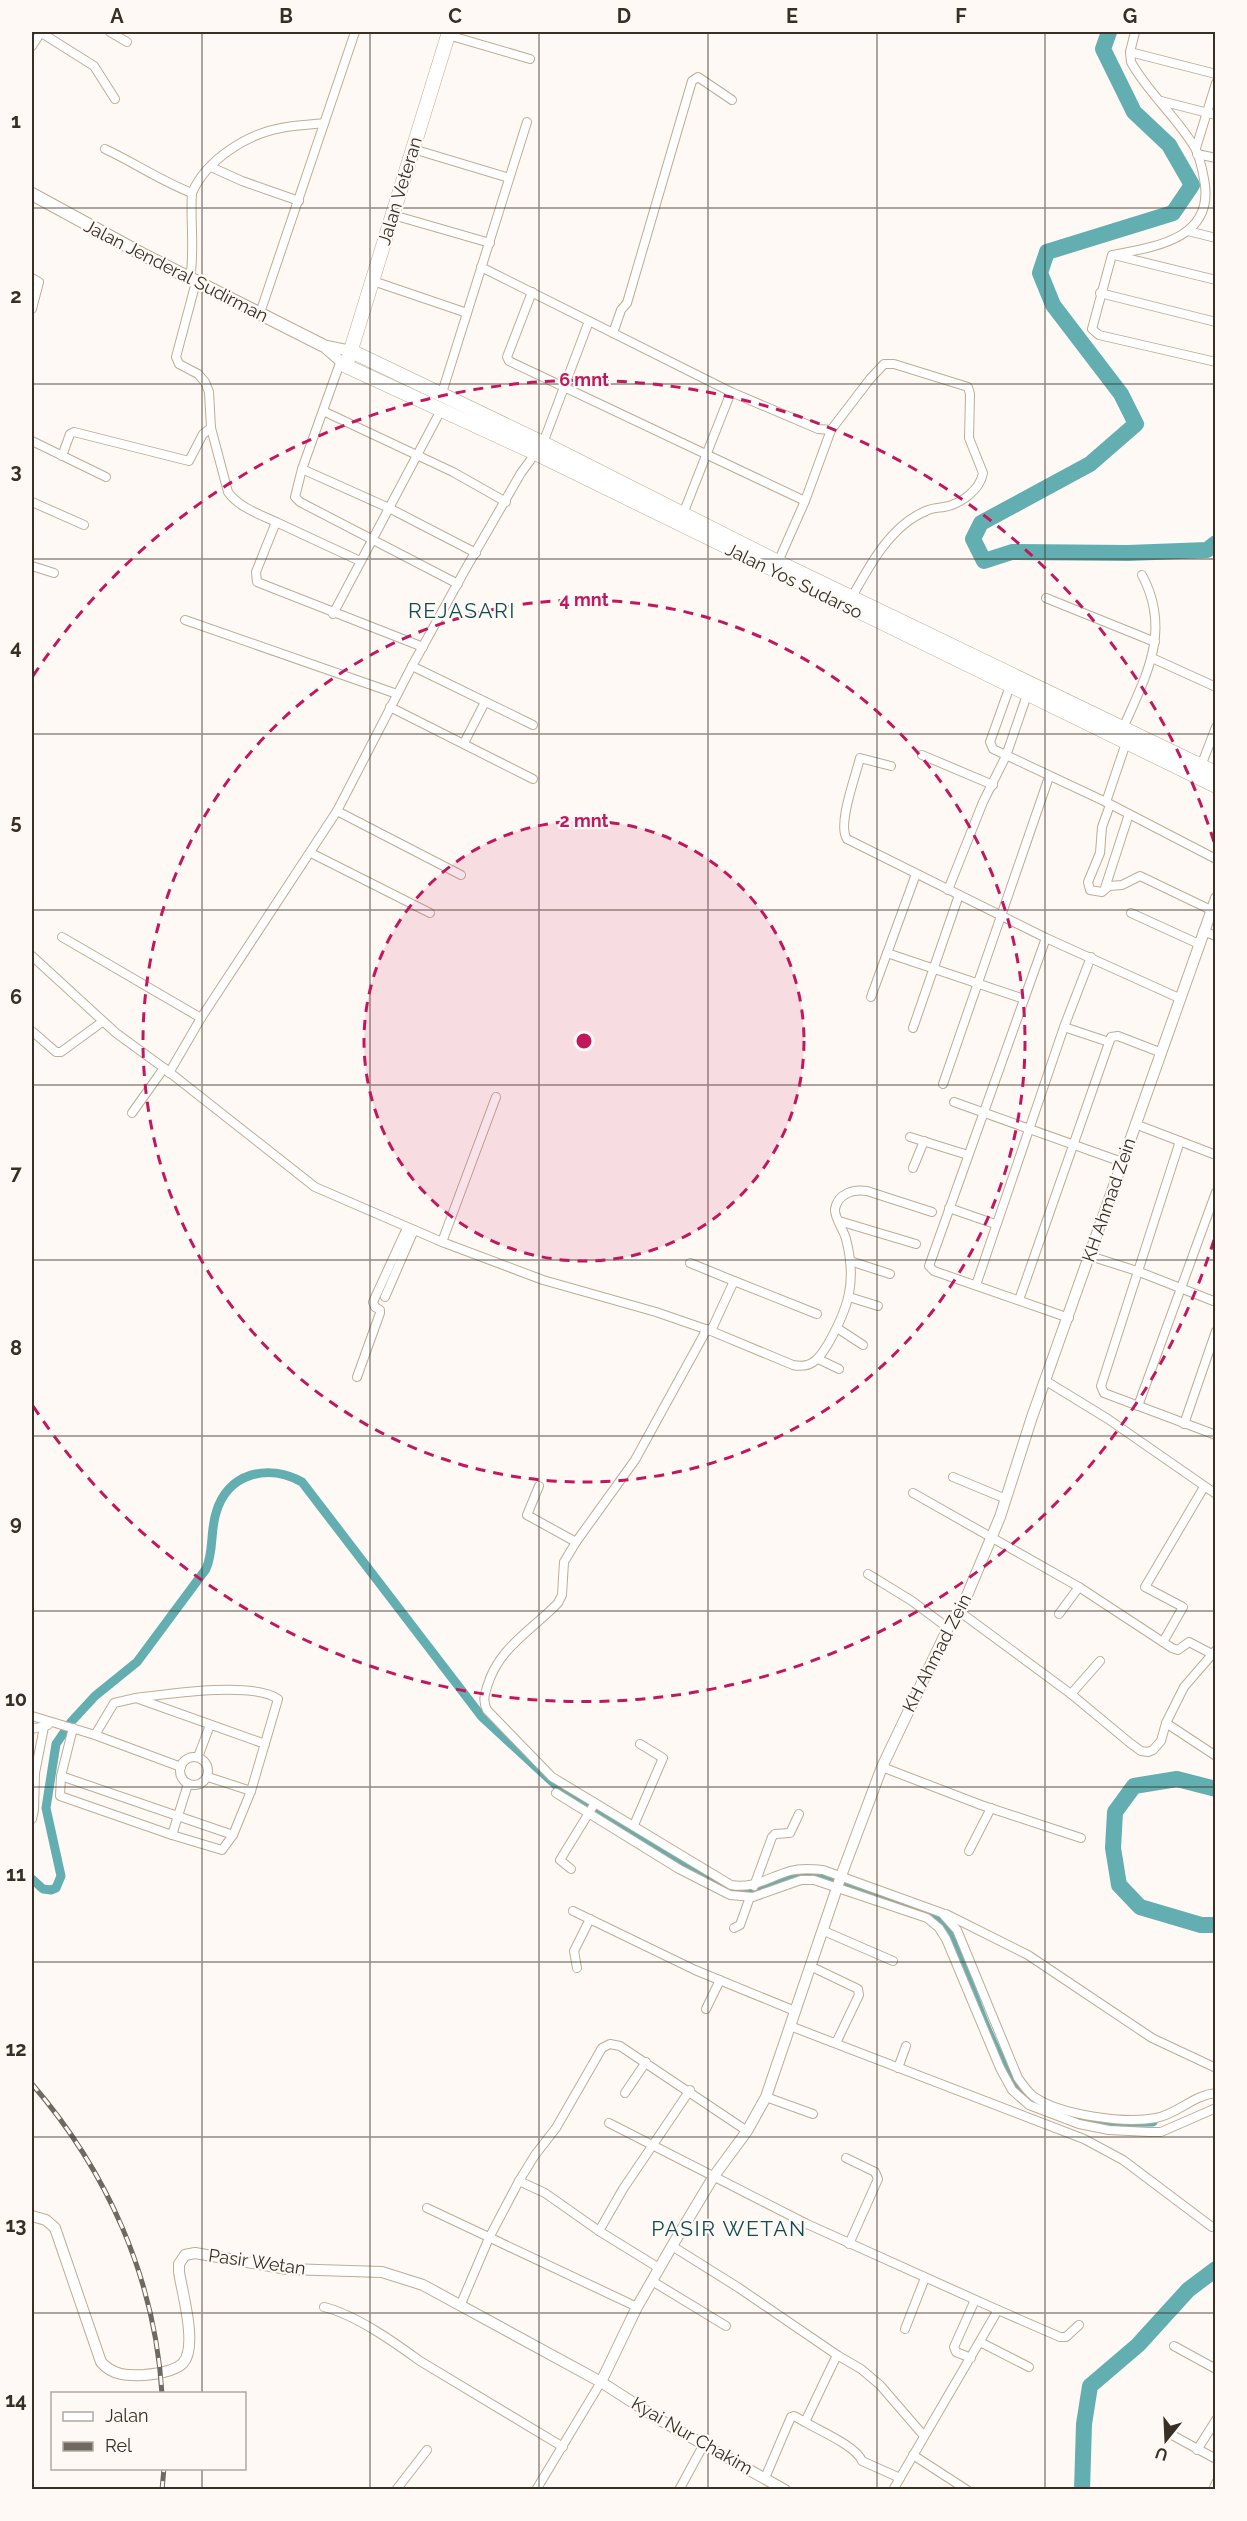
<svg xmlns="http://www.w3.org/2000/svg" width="1247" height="2521" font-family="Raleway,sans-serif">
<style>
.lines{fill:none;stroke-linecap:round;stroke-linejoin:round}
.canal{stroke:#63aeb1;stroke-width:9}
.river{stroke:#63aeb1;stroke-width:16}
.minor-casing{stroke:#bfac95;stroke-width:10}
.tertiary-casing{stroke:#bfac95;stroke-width:12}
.secondary-casing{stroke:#bfac95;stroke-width:12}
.primary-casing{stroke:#bfac95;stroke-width:14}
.trunk-casing{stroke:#bfac95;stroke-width:15}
.minor{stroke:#fff;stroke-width:8}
.tertiary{stroke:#fff;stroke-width:10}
.secondary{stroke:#fff;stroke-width:10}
.primary{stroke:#fff;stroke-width:12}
.trunk{stroke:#fff;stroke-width:14}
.rail-casing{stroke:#706961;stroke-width:5}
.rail{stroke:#fef9f5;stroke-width:3;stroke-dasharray:9;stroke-linecap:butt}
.grid{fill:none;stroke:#383026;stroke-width:1.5;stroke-opacity:0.55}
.ring{fill:none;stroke:#c2185b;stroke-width:3;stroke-dasharray:10 8}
.labels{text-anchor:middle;stroke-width:4.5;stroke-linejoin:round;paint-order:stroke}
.street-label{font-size:18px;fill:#383026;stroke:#fef9f5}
.quarter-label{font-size:21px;letter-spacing:1.5px;fill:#104e51;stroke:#fef9f5}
.centre{fill:#c2185b;stroke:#fef9f5;stroke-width:3}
.ring-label{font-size:18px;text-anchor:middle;font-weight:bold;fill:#c2185b;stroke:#fef9f5;stroke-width:4.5;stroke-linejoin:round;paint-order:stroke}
.neatline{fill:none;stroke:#383026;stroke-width:2}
.grid-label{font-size:20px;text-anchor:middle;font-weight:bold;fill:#383026}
</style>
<rect width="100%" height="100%" fill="#fef9f5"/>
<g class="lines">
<g class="canal">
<path d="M32,1879l11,10 8,1 5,-2 5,-12 -15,-68 10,-64 15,-22 24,-26 42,-34 69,-93c8,-18 4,-37 10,-56 11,-40 52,-50 86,-31l180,235 77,71 169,102c35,6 41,-10 72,-14 26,-4 98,26 125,36 15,9 22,18 31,33 15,40 46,149 89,163"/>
<polyline points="1058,2112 1100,2123 1153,2122"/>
</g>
<g class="river">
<polyline points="1109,32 1103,49 1134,112 1169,145 1192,185 1173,213 1047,252 1040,273 1053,305 1121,394 1136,424 1090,464 981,523 973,539 984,561 1012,552 1128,553 1207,550 1216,543"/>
<polyline points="1216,1789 1177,1779 1134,1786 1115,1812 1113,1848 1119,1885 1140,1907 1201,1925 1216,1925"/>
<polyline points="1082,2490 1084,2424 1090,2386 1138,2345 1188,2290 1216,2269"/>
</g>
<defs>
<g id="minor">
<polyline points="40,32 94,66 115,99"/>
<polyline points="110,32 127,42"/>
<path d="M1135,32l-5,20 1,10c17,31 46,55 64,86 5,9 7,20 9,31 12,60 -49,68 -92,76l-20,74 7,6 117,27"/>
<polyline points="448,35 530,59"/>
<polyline points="32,46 41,32"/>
<polyline points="1130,52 1216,74"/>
<polyline points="1161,101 1216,115"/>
<polyline points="1196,148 1216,83"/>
<path d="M105,149c30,14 56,32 87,44 -2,28 3,58 -2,86"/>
<polyline points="413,149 509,178"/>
<polyline points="1197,154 1216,158"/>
<polyline points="211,167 242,181 299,201"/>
<path d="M192,193c14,-33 55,-59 89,-65 14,-3 29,-3 43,-5"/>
<polyline points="393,215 490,243"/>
<polyline points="1188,231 1216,238"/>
<polyline points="1114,255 1216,280"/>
<path d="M481,267l250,125 87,37 13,1 39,-51 14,-15h10l74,23 2,7 -1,44 14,35c-3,17 -22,31 -39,34 -6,1 -13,1 -18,4 -35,14 -57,55 -74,86"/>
<polyline points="32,278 39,282 32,309"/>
<polyline points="373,281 467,313"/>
<path d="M196,282l-20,75 3,7 19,10 7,8 4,10 2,36 17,64c10,15 33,23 48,30l-20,50 1,10 166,65"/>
<polyline points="532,292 507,357 509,361 805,501"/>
<polyline points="1100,293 1216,322"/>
<polyline points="260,313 355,32"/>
<polyline points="613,333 621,310 627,303 692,81 698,77 732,100"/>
<polyline points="340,363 302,469 295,497 300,502 458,584"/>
<polyline points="441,396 527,122"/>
<polyline points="323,411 453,472 506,502"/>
<polyline points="32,441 106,477"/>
<polyline points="62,456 70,434 74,432 189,461 203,434 211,428"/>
<polyline points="302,469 389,508 476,553"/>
<polyline points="32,502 84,525"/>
<polyline points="683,514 731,392"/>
<polyline points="276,522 360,561"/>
<polyline points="778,562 805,501 831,430"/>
<polyline points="32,566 54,573"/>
<polyline points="1046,598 1155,642"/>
<polyline points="333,614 441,410"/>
<polyline points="185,620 397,694"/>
<polyline points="1152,658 1216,687"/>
<polyline points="412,666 533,725"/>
<polyline points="1010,686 990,742 993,749 1106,802"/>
<polyline points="390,707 533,779"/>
<path d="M1123,728c23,-52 49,-97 19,-153"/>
<polyline points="464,743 485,702"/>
<polyline points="1126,743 1106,802 1216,859"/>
<polyline points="922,755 993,785"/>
<path d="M891,766l-31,-8c-4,17 -23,67 -13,81l199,99 133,60"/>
<polyline points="1201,766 1216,727"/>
<polyline points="1110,805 1102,827 1100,853 1088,882 1090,890 1102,892 1109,886 1122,885 1140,876 1211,910"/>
<polyline points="337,811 461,875"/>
<polyline points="311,853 430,913"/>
<polyline points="1105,888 1129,814"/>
<polyline points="948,890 983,802 1006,756 1027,695"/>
<polyline points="1131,913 1199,944"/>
<polyline points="1203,931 1216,936"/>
<polyline points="62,937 201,1018"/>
<polyline points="1046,938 929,1266 934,1271 1069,1318"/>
<polyline points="887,953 1024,999"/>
<path d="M32,956l84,77 48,35 151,119 127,55 101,38 113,32 55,19 82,34c18,4 26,-6 35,-21 21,-37 29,-63 18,-105 -2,-9 -12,-21 -11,-30 3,-16 19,-20 32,-18l65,21"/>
<polyline points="871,997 916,874"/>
<polyline points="1064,1027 1109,1042"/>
<polyline points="913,1028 959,895"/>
<polyline points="33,1032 56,1052 61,1052 102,1022"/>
<polyline points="169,1073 201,1018 337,811 412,666 465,570 521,473 543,443 589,321"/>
<polyline points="943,1084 1049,777"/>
<polyline points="954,1102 1122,1162"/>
<polyline points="132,1113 164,1068"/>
<polyline points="1135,1124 1216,1155"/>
<polyline points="910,1137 968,1155"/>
<polyline points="1180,1141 1101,1386 1104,1393 1216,1435"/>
<polyline points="913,1168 924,1141"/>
<polyline points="949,1208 995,1224"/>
<polyline points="839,1221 916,1244"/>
<polyline points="442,1242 496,1097"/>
<polyline points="1090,1256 1137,1271 1216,1302"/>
<polyline points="850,1261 890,1274"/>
<polyline points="690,1263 734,1281"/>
<polyline points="976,1285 1064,1027 1091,957"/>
<polyline points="385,1297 414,1230"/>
<polyline points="849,1297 878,1306"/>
<polyline points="1019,1300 1111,1037 1118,1036 1162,1053"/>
<polyline points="837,1328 863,1345"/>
<polyline points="711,1331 734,1281 817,1314"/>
<polyline points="818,1359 839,1369"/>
<polyline points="357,1377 380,1313 380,1310 375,1307 373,1302 407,1228"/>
<polyline points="1046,1381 1108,1419 1216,1494"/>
<polyline points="1138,1406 1216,1192"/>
<polyline points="1184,1424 1216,1331"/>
<polyline points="953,1477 1006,1499"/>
<polyline points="539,1486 527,1515 576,1542 635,1460 707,1329"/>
<polyline points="913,1493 1079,1587 1059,1614"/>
<path d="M576,1542l-12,20 -2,33 -4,8c-27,28 -60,45 -71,84 -3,9 -4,15 0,23l65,67 179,108c23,4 38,-8 59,-14 11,-3 22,-2 33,-1l119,43 15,17 61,148c5,7 9,13 15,18 26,19 92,28 123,22 22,-4 37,-23 60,-25"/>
<polyline points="868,1574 912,1601 948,1628"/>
<polyline points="1079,1587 1172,1648 1178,1650 1189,1642 1212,1654"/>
<polyline points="960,1612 1071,1694 1130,1743 1141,1751 1148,1752 1153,1750 1161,1741 1166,1723 1184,1687 1216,1650"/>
<polyline points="1163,1642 1183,1607 1145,1587 1204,1487"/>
<polyline points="1071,1694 1100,1661"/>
<polyline points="32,1716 95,1735 181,1767"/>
<polyline points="1166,1723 1216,1756"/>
<path d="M73,1728l-12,48 -1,20 112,39 50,15 11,-15 18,-44 27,-92c-25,-18 -111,-5 -142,-1"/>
<polyline points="32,1729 48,1725"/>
<polyline points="95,1735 114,1703 136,1698 265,1744"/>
<circle cx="194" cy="1771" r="14"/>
<polyline points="198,1757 210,1725"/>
<polyline points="882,1767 981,1805 1081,1838"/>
<polyline points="61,1776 233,1835"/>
<polyline points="208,1777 251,1791"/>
<polyline points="556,1793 679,1869 730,1895 753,1897 801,1880 814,1880 927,1918 939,1928 946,1939 1000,2068 1012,2090 1029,2105 1079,2124 1109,2130 1149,2132 1161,2132 1216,2108"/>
<polyline points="32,1819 34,1810 35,1773 44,1727"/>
<polyline points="634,1825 663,1758 640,1744"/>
<polyline points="172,1835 188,1784"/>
<polyline points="969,1851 991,1808"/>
<polyline points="571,1869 560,1860 595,1803"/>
<polyline points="754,1886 772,1837 775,1834 790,1833 799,1814"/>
<polyline points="573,1911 695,1970 795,2011"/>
<polyline points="946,1914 1028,1955 1152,2038 1216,2068"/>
<polyline points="734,1928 740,1925 750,1897"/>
<polyline points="824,1931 893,1961"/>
<polyline points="810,1966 858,1989 859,1995 836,2043"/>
<polyline points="577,1968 574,1951 590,1919"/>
<polyline points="706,2009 720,1980"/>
<polyline points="790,2026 1084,2139 1123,2160 1212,2227"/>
<polyline points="898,2068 906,2046"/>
<polyline points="625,2093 646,2062"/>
<polyline points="766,2097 813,2114"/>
<polyline points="609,2123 807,2224 998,2310 893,2490"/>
<polyline points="846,2158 875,2172 878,2179 849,2244"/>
<polyline points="519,2181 545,2193 599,2231 659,2268"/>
<polyline points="427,2208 637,2307"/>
<polyline points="599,2231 623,2189 690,2090"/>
<polyline points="672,2246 739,2288 837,2355 861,2369 880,2385 924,2436"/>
<polyline points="652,2281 726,2326"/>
<polyline points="460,2306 489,2238 519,2181 535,2155 556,2128 602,2048 610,2044 620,2046 747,2131"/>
<path d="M324,2307c32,8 70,35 96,54l143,86"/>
<polyline points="998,2310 1060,2337 1066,2337 1079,2325"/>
<polyline points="905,2329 925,2278"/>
<polyline points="980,2342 1029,2367"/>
<polyline points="1174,2346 1216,2369"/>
<polyline points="971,2358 956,2352 954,2347 975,2300"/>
<path d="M805,2422c15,9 51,24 57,39l38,17"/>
<polyline points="1172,2435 1216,2459"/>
<polyline points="1197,2450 1216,2420"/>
<polyline points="913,2455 967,2490"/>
<polyline points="765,2478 791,2417 794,2416 805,2422 837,2355"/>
<polyline points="396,2490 427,2450"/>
<polyline points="536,2490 601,2382"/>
<polyline points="679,2490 704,2444"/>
<polyline points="1213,2490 1216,2483"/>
</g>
<g id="tertiary">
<path d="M32,2216l14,4 9,8 46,134c11,13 26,14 43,13 12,-1 30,-3 39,-12 15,-16 -1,-71 -4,-91v-8l6,-9 10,-2 92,16 95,3 41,13 178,97 59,38 125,70"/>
<polyline points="601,2382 637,2307 672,2246 714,2176 747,2131 766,2097 841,1876 882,1767 948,1628 960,1612 1000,1517 1032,1417 1216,898"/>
</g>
<g id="secondary">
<polyline points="322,345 346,366"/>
<polyline points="322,345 351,351"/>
</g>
<polyline id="primary" points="32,194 142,254 322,345"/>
<g id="trunk">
<polyline points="449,32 346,366 535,453 1216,786"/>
<polyline points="351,351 543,443 778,562 1216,773"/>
</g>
</defs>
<use href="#minor" class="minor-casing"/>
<use href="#tertiary" class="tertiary-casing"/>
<use href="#secondary" class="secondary-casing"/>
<use href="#primary" class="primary-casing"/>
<use href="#trunk" class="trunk-casing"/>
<use href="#minor" class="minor"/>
<use href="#tertiary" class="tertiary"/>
<use href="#secondary" class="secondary"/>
<use href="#primary" class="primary"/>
<use href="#trunk" class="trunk"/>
<defs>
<g id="rail">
<path d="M32,2084c75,87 123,194 130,310"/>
<polyline points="162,2490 164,2468"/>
</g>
</defs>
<use href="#rail" class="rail-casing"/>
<use href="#rail" class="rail"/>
</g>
<path class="grid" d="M202,32v2362M370,32v2458M539,32v2458M708,32v2458M877,32v2458M1045,32v2458M32,208h1184M32,384h1184M32,559h1184M32,734h1184M32,910h1184M32,1085h1184M32,1260h1184M32,1436h1184M32,1611h1184M32,1787h1184M32,1962h1184M32,2137h1184M32,2313h1184M202,2468v22"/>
<circle cx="584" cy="1041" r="220" fill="#c2185b" fill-opacity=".12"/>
<g class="ring">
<circle cx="584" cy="1041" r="220"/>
<circle cx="584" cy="1041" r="441"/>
<path d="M1214 1240A661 661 0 0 1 33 1406M33 676A661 661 0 0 1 1214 842"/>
</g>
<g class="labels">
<g class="street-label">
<text transform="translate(400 191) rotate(-73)" y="6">Jalan Veteran</text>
<text transform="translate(176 271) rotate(27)" y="6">Jalan Jenderal Sudirman</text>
<text transform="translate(794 581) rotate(26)" y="6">Jalan Yos Sudarso</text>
<text transform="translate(1109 1200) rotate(-71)" y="6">KH Ahmad Zein</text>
<text transform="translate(937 1653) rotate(-63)" y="6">KH Ahmad Zein</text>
<text transform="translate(257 2262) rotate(8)" y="6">Pasir Wetan</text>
<text transform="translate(692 2436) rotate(30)" y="6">Kyai Nur Chakim</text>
</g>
<g class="quarter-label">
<text x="462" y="618">REJASARI</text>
<text x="729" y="2236">PASIR WETAN</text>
</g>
</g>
<circle cx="584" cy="1041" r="9" class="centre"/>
<g class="ring-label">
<text x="584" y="386">6 mnt</text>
<text x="584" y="606">4 mnt</text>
<text x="584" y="827">2 mnt</text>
</g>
<rect width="1247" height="2521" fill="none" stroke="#fef9f5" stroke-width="66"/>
<rect x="51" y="2392" width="195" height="78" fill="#fef9f5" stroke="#afa9a2" stroke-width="1.5"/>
<rect x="63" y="2412" width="30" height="9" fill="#ffffff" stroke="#afa9a2" stroke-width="1.5"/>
<text x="105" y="2422" font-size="18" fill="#383026">Jalan</text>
<rect x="63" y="2442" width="30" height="9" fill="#706961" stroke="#afa9a2" stroke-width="1.5"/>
<text x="105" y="2452" font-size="18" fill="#383026">Rel</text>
<g transform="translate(1166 2440) rotate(198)" stroke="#fef9f5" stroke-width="4.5" paint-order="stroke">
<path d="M0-4.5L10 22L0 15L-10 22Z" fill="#383026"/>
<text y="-9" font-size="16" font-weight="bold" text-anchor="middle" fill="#383026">U</text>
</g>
<rect x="33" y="33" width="1181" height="2455" class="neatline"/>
<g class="grid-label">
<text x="117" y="23">A</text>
<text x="286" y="23">B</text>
<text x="455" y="23">C</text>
<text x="624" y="23">D</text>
<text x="792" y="23">E</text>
<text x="961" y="23">F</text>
<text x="1130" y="23">G</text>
<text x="16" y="128">1</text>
<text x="16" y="303">2</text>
<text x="16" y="478">3</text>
<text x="16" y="654">4</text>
<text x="16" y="829">5</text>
<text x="16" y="1004">6</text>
<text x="16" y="1180">7</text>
<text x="16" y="1355">8</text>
<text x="16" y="1530">9</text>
<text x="16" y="1706">10</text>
<text x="16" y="1881">11</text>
<text x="16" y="2056">12</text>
<text x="16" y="2232">13</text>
<text x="16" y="2407">14</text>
</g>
</svg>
